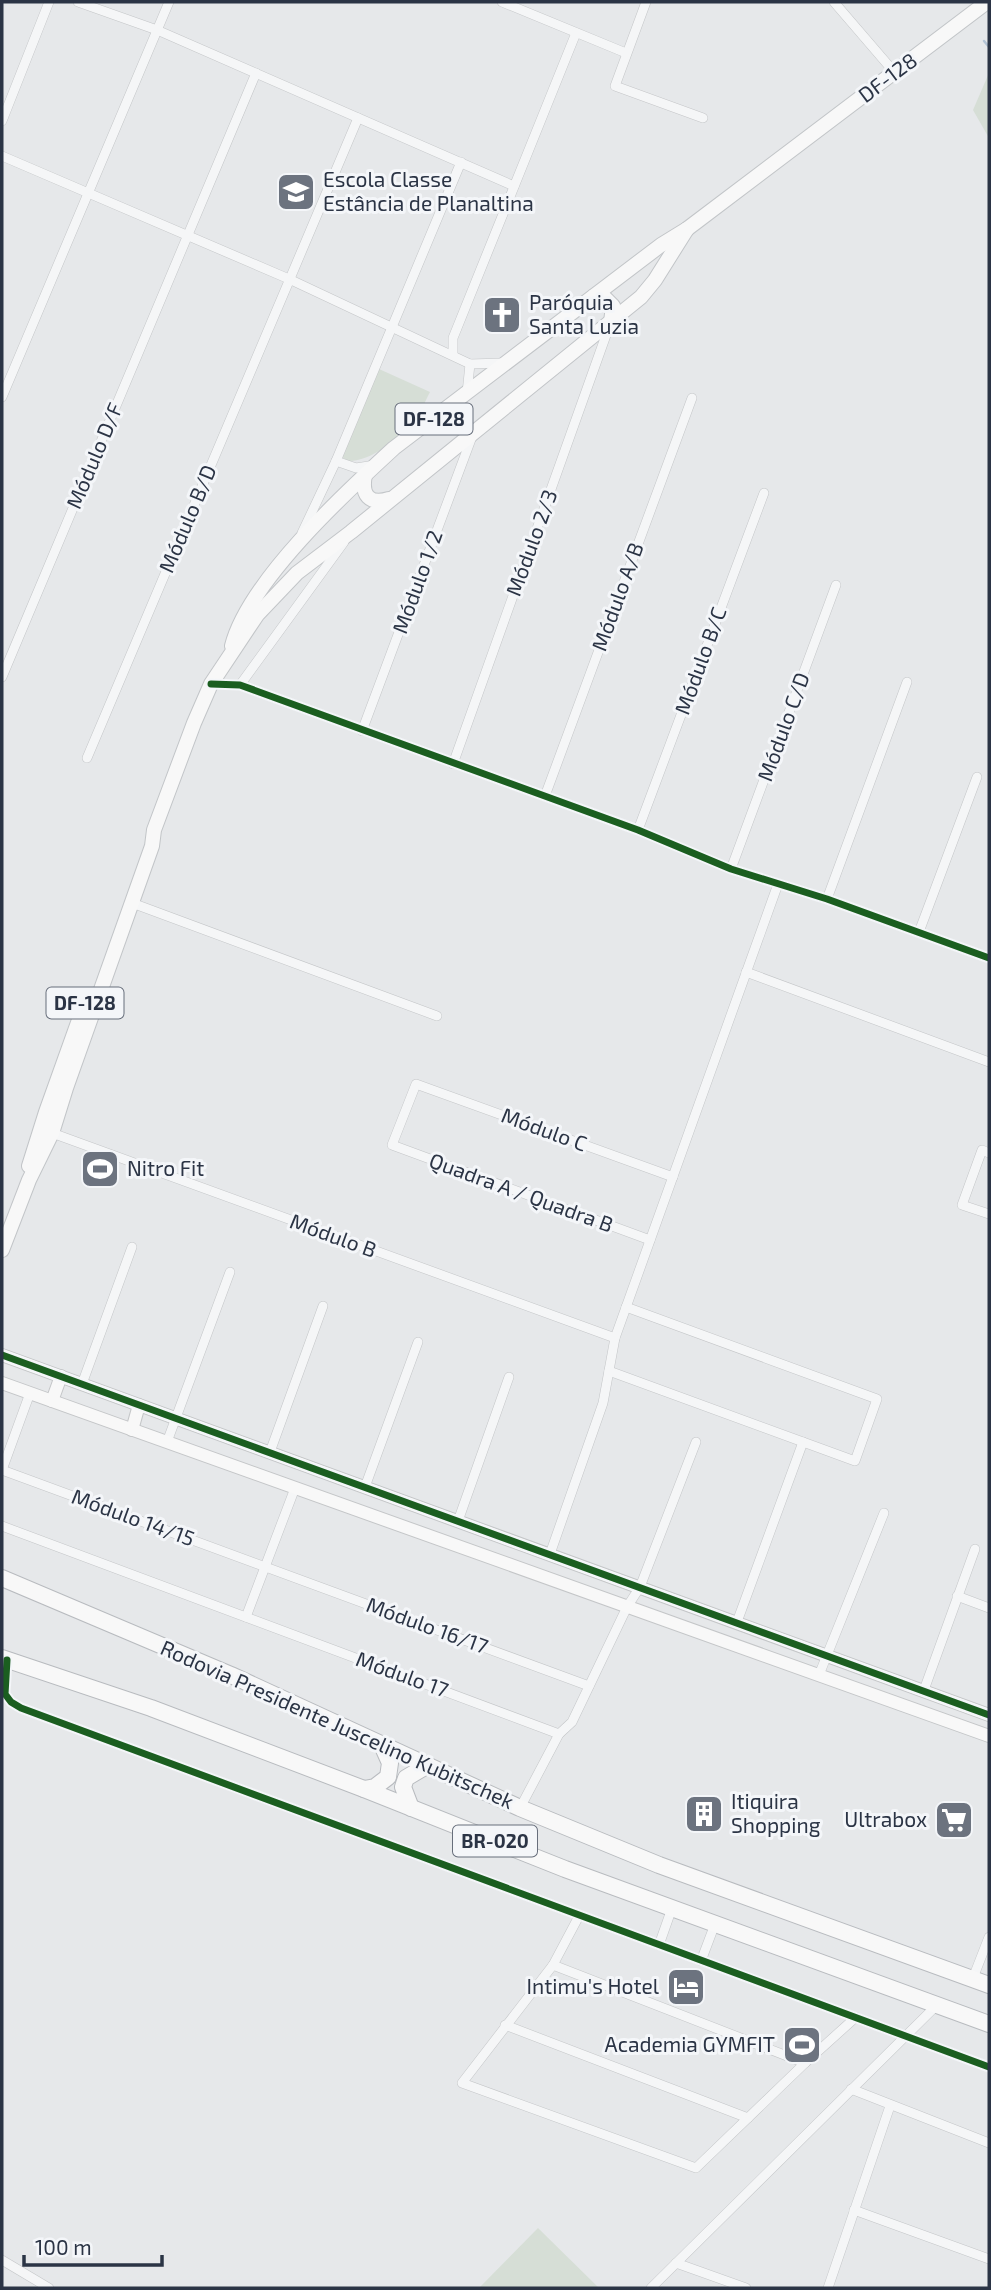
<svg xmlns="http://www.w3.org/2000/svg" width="991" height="2290" font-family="'Exo 2',sans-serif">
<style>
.green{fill:#d6ded6}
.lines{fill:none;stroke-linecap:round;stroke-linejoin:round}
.stream{stroke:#b4c4d5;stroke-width:2.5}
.street-casing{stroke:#c4c6c8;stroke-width:10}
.secondary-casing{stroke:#c4c6c8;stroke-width:14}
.primary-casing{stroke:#c2c5c8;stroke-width:16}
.highway-casing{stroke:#b8bbbf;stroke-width:18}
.street{stroke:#f5f6f7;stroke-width:9}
.secondary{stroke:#f8f8f8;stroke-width:12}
.primary{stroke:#f8f8f8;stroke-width:14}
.highway{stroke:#f8f8f8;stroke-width:16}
.cycleway-casing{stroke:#f4f6f9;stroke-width:11}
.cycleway{stroke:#1b5e20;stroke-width:7}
.labels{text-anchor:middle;stroke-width:6;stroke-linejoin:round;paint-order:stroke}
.shield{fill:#f4f6f9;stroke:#676e7b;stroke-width:2}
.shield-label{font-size:19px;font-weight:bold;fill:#2b3445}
.street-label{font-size:21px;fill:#2b3445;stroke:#f4f6f9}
.poi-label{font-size:21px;fill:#2b3445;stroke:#f4f6f9;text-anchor:start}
</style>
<rect width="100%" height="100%" fill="#e6e8ea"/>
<g class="green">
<polygon points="989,73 989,138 973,110"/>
<path d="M379,369l51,23c-5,9 -9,21 -16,30 -12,16 -45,40 -66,39l-6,-4z"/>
<polygon points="538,2228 599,2288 479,2288"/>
</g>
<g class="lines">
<polyline class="stream" points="984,41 989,47"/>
<defs>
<g id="street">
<polyline points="78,2 157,30 514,186"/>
<polyline points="502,2 626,53"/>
<polyline points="646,2 615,86 703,118"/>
<polyline points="834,2 895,73"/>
<polyline points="2,121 49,2"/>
<polyline points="2,156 289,279 470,364 502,363"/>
<polyline points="453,355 453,338 576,33"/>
<polyline points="467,393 470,364"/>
<polyline points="2,397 169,2"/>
<polyline points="336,461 356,468 375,465"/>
<polyline points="302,533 336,461 461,162"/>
<polyline points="2,677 256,73"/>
<polyline points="211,684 240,685 638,830 731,869 827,899 989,958"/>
<polyline points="240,685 344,542"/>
<polyline points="362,731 473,434"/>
<polyline points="87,758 358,118"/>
<polyline points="453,764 610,324"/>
<polyline points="545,796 692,398"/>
<polyline points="638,830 764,493"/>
<polyline points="731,869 836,585"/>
<polyline points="827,899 907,682"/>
<polyline points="132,903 437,1016"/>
<polyline points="919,932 977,777"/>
<polyline points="746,972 989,1062"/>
<polyline points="52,1133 615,1338"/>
<polyline points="989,1153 982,1150 962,1205 989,1214"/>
<polyline points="650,1240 392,1145 416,1084 673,1177"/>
<polyline points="609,1371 855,1461 877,1399 626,1307"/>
<polyline points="82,1384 132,1247"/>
<polyline points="167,1442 230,1272"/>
<polyline points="270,1452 323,1306"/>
<polyline points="2,1470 589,1686"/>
<polyline points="2,1470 30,1393"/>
<polyline points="365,1487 418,1342"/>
<polyline points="458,1521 509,1377"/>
<polyline points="2,1526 559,1734"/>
<polyline points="550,1554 603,1403 615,1338 778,884"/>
<polyline points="957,1596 989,1608"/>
<polyline points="246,1617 295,1488"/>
<polyline points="737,1622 803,1442"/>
<polyline points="7,1660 5,1694 11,1702 21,1708 989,2067"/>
<polyline points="819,1675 884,1513"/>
<polyline points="924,1690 975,1549"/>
<polyline points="520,1808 559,1734 572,1722 627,1607 640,1587 696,1442"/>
<polyline points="579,1916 553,1965 462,2083 696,2168 805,2063 856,2017"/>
<polyline points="659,1945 672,1908"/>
<polyline points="701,1961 715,1924"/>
<polyline points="553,1965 805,2063"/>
<polyline points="973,1978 989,1937"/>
<polyline points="505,2025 748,2118"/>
<polyline points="851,2089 989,2143"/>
<polyline points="854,2210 989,2259"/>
<polyline points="2,2260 49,2288"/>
<polyline points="676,2263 746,2288"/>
<polyline points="651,2288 937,2005"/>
<polyline points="828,2288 890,2106"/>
</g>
<g id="secondary">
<polyline points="2,1355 989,1715"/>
<polyline points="2,1383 989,1736"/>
<polyline points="52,1401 61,1376"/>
<polyline points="132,1430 139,1405"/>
</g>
<g id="primary">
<polyline points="594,296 604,297 613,306 611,322"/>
<path d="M365,475c-4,20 4,30 24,24"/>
<path d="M232,646c16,-64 113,-153 162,-198l267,-203 26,-16 300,-227"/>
<polyline points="29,1166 46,1112 85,1003"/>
<polyline points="2,1250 29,1180 52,1133 66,1088 152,846 154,830 194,723 211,684 257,615 297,573 351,532 641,297 655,280 687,229"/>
</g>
<g id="highway">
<polyline points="2,1578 231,1675 520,1808 659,1865 989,1985"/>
<polyline points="2,1658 151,1708 364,1789 565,1869 989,2024"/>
<polyline points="364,1789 375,1787 388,1777 390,1763 382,1745"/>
<polyline points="411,1808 403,1787 406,1778 428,1765"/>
</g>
</defs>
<use href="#street" class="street-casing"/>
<use href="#secondary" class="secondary-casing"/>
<use href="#primary" class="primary-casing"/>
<use href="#highway" class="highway-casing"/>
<use href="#street" class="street"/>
<use href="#secondary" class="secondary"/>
<use href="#primary" class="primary"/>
<use href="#highway" class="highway"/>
<defs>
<g id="cycleway">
<polyline points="211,684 240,685 638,830 731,869 827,899 989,958"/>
<polyline points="2,1355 989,1715"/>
<polyline points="7,1660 5,1694 11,1702 21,1708 989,2067"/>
</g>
</defs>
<use href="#cycleway" class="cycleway-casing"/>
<use href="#cycleway" class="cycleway"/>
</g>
<defs>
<symbol id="school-square" viewBox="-11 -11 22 22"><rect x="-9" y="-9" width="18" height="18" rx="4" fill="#6c737f" stroke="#f4f6f9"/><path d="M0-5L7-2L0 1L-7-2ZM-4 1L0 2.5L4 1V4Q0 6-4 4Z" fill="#fff"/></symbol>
<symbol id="church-square" viewBox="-11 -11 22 22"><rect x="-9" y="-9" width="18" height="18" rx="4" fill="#6c737f" stroke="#f4f6f9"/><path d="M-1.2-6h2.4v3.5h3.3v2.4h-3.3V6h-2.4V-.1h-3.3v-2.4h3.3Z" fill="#fff"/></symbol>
<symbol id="stadium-square" viewBox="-11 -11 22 22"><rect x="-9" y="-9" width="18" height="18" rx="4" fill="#6c737f" stroke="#f4f6f9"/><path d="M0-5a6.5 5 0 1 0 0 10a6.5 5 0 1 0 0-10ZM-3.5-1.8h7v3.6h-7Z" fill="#fff"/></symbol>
<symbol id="building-square" viewBox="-11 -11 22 22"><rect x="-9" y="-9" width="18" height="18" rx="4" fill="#6c737f" stroke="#f4f6f9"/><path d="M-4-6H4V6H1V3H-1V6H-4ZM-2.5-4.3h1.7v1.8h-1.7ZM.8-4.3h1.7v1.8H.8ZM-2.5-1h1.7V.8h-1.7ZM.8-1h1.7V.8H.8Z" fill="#fff"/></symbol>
<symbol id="supermarket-square" viewBox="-11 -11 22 22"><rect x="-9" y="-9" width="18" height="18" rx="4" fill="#6c737f" stroke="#f4f6f9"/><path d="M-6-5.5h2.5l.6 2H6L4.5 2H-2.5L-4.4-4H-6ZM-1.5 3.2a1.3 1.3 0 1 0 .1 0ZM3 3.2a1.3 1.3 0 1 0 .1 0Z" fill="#fff"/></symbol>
<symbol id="hotel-square" viewBox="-11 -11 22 22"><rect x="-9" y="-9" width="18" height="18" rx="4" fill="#6c737f" stroke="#f4f6f9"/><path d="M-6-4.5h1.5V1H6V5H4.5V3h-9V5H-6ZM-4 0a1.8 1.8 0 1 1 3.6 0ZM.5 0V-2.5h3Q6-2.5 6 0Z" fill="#fff"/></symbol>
</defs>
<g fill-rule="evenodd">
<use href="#school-square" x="274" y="170" width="44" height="44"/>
<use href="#church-square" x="480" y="293" width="44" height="44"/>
<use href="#stadium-square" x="78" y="1147" width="44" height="44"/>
<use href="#building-square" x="682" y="1792" width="44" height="44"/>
<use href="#supermarket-square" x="932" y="1798" width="44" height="44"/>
<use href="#hotel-square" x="664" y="1965" width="44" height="44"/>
<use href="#stadium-square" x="780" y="2023" width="44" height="44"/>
</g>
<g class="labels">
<g class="shield">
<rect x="395.5" y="403.5" width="77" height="31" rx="5"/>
<rect x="46.5" y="987.5" width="77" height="31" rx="5"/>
<rect x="453" y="1825.5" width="84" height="31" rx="5"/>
</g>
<g class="shield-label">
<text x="434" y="426">DF-128</text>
<text x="85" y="1010">DF-128</text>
<text x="495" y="1848">BR-020</text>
</g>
<g class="street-label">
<text transform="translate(888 78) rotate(-37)" y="7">DF-128</text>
<text transform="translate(95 456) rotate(-67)" y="7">Módulo D/F</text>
<text transform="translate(188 519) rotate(-67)" y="7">Módulo B/D</text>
<text transform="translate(532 543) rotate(-70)" y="7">Módulo 2/3</text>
<text transform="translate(418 582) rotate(-70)" y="7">Módulo 1/2</text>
<text transform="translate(618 597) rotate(-70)" y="7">Módulo A/B</text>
<text transform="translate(701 661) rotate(-70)" y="7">Módulo B/C</text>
<text transform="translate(784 727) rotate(-70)" y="7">Módulo C/D</text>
<text transform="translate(544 1130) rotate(20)" y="7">Módulo C</text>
<text transform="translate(521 1193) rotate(20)" y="7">Quadra A / Quadra B</text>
<text transform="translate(333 1236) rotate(20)" y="7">Módulo B</text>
<text transform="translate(133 1518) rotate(20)" y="7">Módulo 14/15</text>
<text transform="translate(427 1626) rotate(20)" y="7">Módulo 16/17</text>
<text transform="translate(402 1675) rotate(20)" y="7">Módulo 17</text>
<text transform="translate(337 1725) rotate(24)" y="7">Rodovia Presidente Juscelino Kubitschek</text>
</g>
<g class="poi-label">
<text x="323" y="187">Escola Classe<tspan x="323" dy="24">Estância de Planaltina</tspan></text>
<text x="529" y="310">Paróquia<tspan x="529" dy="24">Santa Luzia</tspan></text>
<text x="127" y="1176">Nitro Fit</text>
<text x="731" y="1809">Itiquira<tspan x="731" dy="24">Shopping</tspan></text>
<text x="927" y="1827" text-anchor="end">Ultrabox</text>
<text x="659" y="1994" text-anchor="end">Intimu's Hotel</text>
<text x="775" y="2052" text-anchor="end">Academia GYMFIT</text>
</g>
</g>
<rect width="991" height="2290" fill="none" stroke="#2b3445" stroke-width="7"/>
<path d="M24 2255v10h138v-10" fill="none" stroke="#2b3445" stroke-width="3.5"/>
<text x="35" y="2255" font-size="21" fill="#2b3445" stroke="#f4f6f9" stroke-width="5" paint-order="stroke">100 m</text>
</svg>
